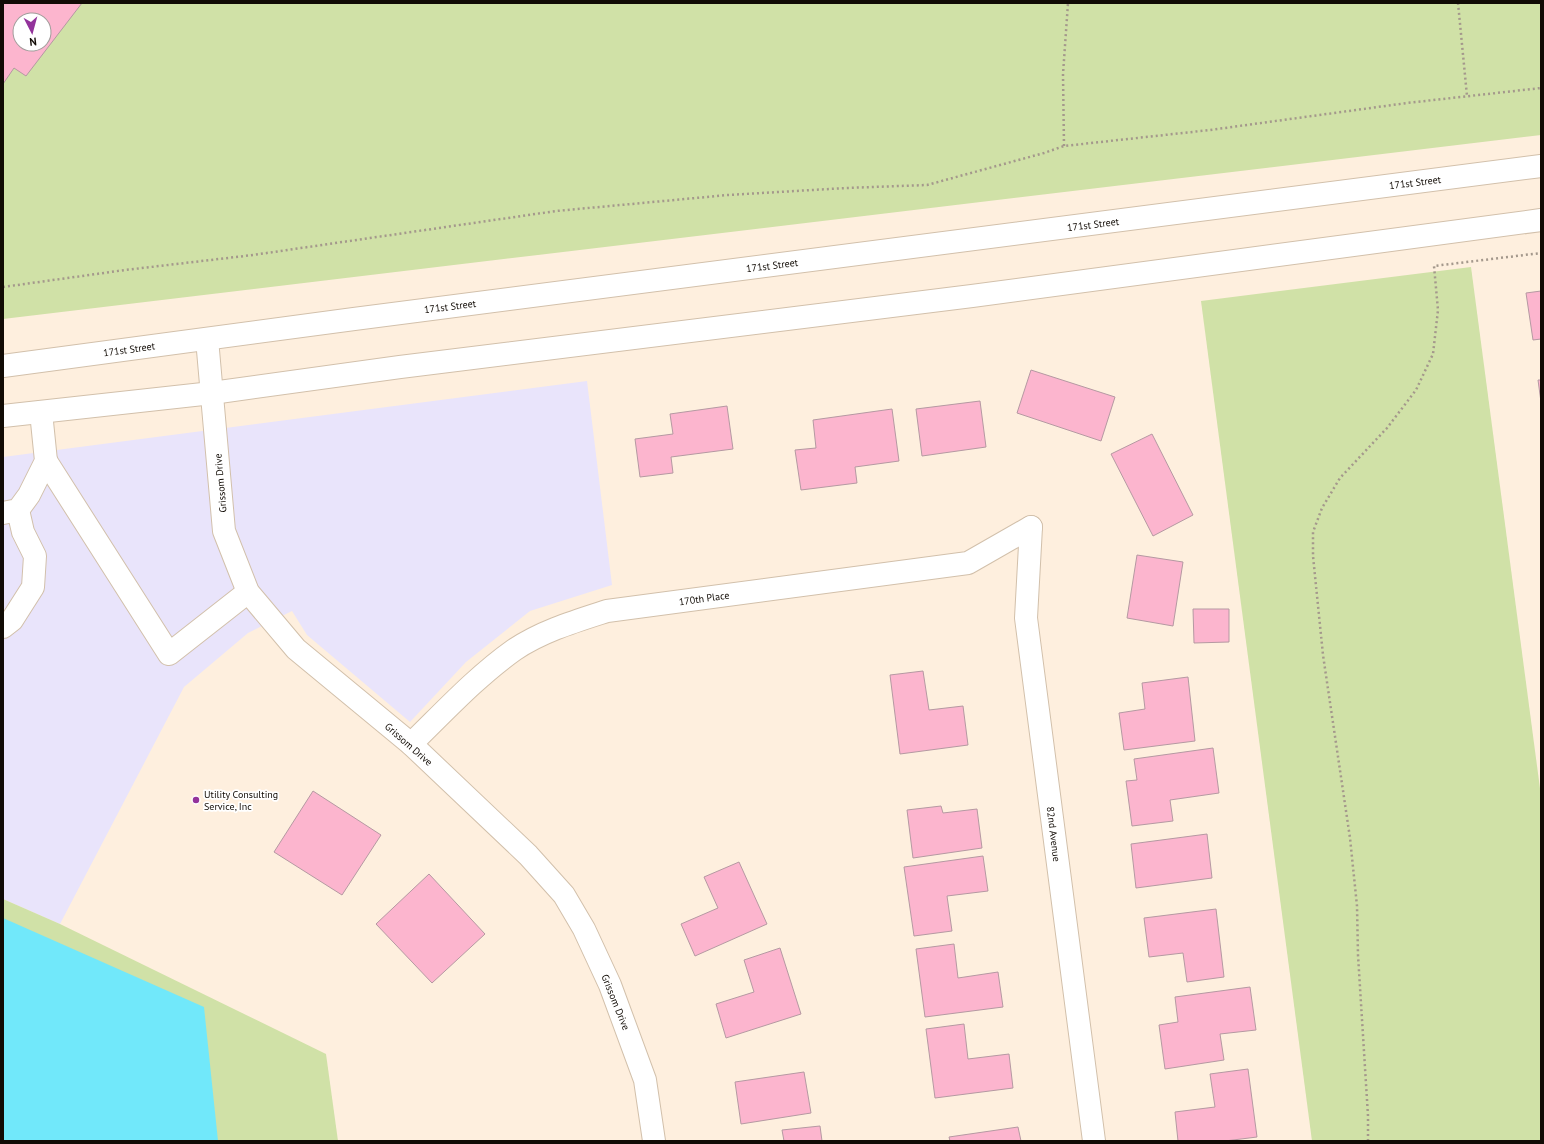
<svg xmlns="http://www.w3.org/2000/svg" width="1544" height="1144" font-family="'PT Sans',sans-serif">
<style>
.commercial{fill:#e9e4fb}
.green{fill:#d0e1a7;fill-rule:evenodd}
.water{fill:#71e8fa}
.building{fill:#fcb5ce;stroke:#b599a2;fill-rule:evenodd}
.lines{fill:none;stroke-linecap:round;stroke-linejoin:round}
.minor-casing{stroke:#d2c0ab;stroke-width:24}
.path{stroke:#a4988c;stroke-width:2.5;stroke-dasharray:2 3;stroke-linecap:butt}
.minor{stroke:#fff;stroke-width:22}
.poi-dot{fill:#93339b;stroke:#fff;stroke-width:1.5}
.labels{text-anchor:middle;stroke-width:3.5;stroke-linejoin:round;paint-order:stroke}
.street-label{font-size:10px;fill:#110b05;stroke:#fff}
.poi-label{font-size:10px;fill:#110b05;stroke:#fff;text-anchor:start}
</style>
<rect width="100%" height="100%" fill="#feefde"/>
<polygon class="commercial" points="587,381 612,585 530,611 466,662 410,722 307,635 292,611 248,633 184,687 60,924 3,899 3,457"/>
<g class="green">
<path d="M3,3h1538v132l-1538,184zM20,20h24v24h-24z"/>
<polygon points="1471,267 1541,796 1541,1141 1312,1141 1201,301"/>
<polygon points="3,899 60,924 326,1054 338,1141 3,1141"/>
</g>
<polygon class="water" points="3,918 204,1007 218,1141 3,1141"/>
<g class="building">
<path d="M3,3h79l-56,73 -12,-8 -11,16zM20,20h24v24h-24z"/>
<polygon points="1541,291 1541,339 1533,340 1526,293"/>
<polygon points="1031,370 1115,397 1101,441 1017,413"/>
<polygon points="1538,380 1541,380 1541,402"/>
<polygon points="980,401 986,447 922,456 916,409"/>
<polygon points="727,406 733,449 671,457 673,473 640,477 635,439 673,434 670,414"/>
<polygon points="892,409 899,461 855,467 857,483 801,490 795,450 816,448 813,420"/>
<polygon points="1152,434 1193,515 1153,536 1111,454"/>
<polygon points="1137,555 1183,562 1173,626 1127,618"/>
<polygon points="1193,609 1229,609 1229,642 1194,643"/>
<polygon points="923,671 929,710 963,706 968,745 900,754 890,675"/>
<polygon points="1188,677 1195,741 1124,750 1119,713 1145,709 1142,683"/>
<polygon points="1213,748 1219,793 1170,800 1173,821 1132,826 1126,781 1137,780 1134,759"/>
<polygon points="313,791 381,835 342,895 274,852"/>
<polygon points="941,806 943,813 977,809 982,848 913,858 907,810"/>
<polygon points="1207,834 1212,878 1136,888 1131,844"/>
<polygon points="983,856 988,891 947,896 952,931 914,936 904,867"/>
<polygon points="739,862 767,924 695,956 681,924 718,908 704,877"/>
<polygon points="429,874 485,934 432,983 376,924"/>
<polygon points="1216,909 1224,977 1187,982 1183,953 1149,957 1144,918"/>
<polygon points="954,944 958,978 998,972 1003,1007 925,1017 916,949"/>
<polygon points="780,948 801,1014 726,1038 716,1004 754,992 744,960"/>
<polygon points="1250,987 1256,1030 1220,1034 1224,1060 1165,1069 1159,1025 1178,1022 1175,997"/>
<polygon points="964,1024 968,1059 1009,1054 1013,1088 935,1098 926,1029"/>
<polygon points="1248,1069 1257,1137 1225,1141 1178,1141 1175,1112 1215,1107 1210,1074"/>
<polygon points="804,1072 811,1113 741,1124 735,1082"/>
<polygon points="820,1126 822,1141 784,1141 782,1130"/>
<polygon points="1018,1127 1021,1141 950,1141 949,1137"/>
</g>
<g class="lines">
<defs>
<g id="minor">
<polyline points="207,339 224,531 248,592 296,649 411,744 528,855 564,895 584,929 610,985 645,1080 654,1141"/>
<polyline points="3,366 354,319 1541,166"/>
<polyline points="3,416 212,393 400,367 972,296 1541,220"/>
<polyline points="46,461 169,654 248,592"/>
<polyline points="3,513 18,510 29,495 46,461 41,412"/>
<polyline points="1031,527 1026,618 1094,1141"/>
<polyline points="3,627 12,620 33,587 35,556 23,532 18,510"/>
<path d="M411,744c33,-32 65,-67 103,-94 28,-19 62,-29 93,-39l361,-48 63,-36"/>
</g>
</defs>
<use href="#minor" class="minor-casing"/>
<g class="path">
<polyline points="1458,3 1467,96"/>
<polyline points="1064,146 1063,74 1068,3"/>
<polyline points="3,287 125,270 253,255 556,211 728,195 846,188 927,185 1044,153 1064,146 1210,130 1407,103 1541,88"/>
<polyline points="1368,1141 1368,1116 1358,955 1357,906 1350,838 1323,655 1313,556 1313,532 1322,508 1340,478 1387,428 1416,390 1433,354 1438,310 1434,266 1541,253"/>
</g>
<use href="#minor" class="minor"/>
</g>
<circle class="poi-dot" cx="196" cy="800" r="4"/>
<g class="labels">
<g class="street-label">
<text transform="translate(1415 182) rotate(-7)" y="4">171st Street</text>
<text transform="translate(1093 224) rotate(-7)" y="4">171st Street</text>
<text transform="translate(772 265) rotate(-7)" y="4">171st Street</text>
<text transform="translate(450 306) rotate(-7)" y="4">171st Street</text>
<text transform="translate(129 349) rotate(-8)" y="4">171st Street</text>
<text transform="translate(220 483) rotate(-95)" y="4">Grissom Drive</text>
<text transform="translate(704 598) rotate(-8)" y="4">170th Place</text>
<text transform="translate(409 744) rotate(41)" y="4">Grissom Drive</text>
<text transform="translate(1054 834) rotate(83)" y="4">82nd Avenue</text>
<text transform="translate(616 1002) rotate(68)" y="4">Grissom Drive</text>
</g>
<g class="poi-label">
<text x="204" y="798">Utility Consulting<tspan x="204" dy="12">Service, Inc</tspan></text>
</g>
</g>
<rect width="1544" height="1144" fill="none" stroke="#110b05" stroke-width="8"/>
<g transform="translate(32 32) rotate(174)"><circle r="19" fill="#ffffff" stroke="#a09d9b"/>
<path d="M0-3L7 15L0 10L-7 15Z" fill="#93339b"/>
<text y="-6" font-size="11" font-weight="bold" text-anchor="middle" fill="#110b05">N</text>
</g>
</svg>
